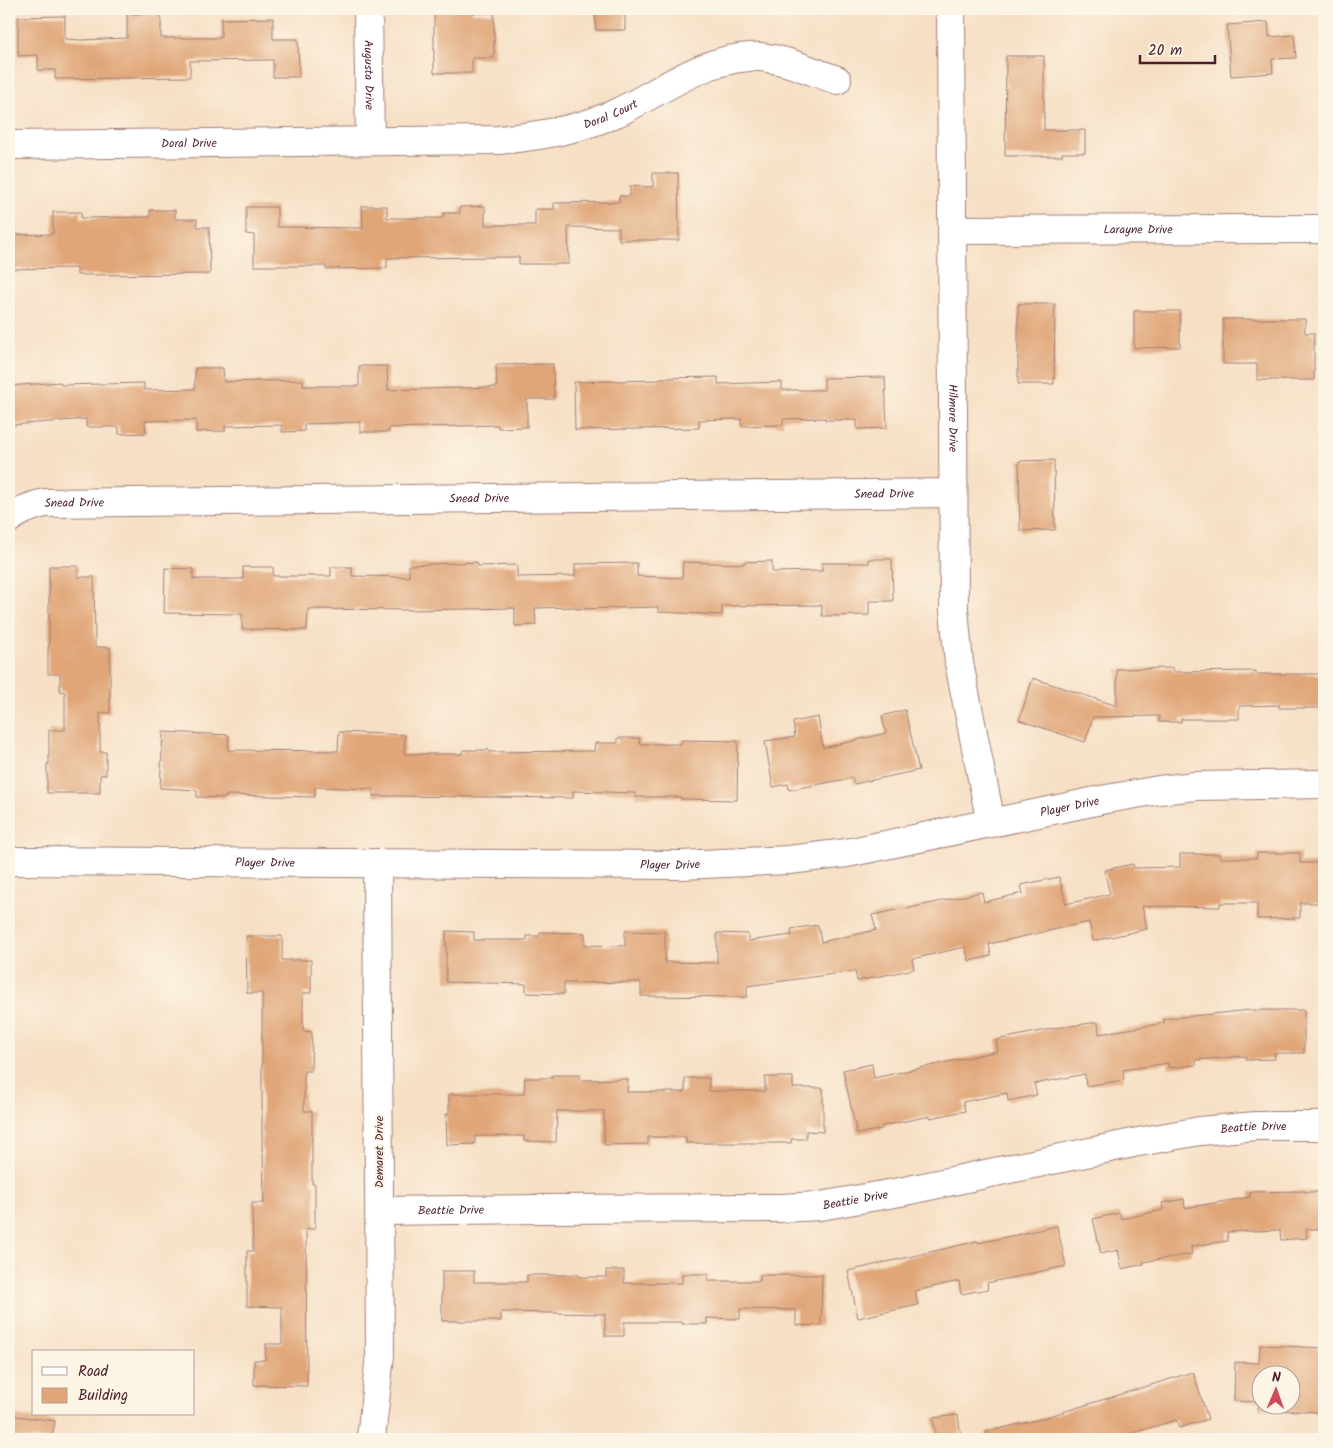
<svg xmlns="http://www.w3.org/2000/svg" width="1333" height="1448" font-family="Kalam,sans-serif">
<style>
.building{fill:#e0a678;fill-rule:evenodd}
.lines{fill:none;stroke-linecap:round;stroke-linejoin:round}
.minor-casing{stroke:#a07f78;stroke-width:30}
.minor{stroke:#fff;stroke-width:28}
.labels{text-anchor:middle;stroke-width:4;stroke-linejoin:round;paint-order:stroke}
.street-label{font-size:12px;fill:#4a1f2b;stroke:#fcf5e5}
</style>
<rect width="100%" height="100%" fill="#fcf5e5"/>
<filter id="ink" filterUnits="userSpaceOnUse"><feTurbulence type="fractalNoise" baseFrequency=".02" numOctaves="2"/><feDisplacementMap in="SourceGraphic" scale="10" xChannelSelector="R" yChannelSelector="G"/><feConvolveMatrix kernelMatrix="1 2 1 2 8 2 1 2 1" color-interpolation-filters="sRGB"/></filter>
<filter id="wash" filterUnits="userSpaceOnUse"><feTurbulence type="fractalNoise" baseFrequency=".0096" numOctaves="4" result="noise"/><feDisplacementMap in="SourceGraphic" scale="20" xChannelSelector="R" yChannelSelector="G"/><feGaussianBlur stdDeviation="1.12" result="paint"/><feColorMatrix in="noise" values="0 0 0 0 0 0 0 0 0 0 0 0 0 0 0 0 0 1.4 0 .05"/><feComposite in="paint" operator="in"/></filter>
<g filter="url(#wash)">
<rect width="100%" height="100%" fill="#f6dfc4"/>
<g id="blocks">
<g class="building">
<polygon points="434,9 472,9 472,13 494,13 494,58 472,58 472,73 434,73"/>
<polygon points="595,9 625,9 625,30 596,30"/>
<polygon points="127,14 161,14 161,38 221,38 221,19 273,18 273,39 298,39 299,77 273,77 273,60 190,61 190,77 55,79 55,70 38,70 38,55 18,56 18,17 65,16 65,39 81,40 127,38"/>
<polygon points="1268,22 1269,37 1294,35 1296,58 1272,59 1273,73 1231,76 1227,25"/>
<polygon points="1006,56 1044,56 1044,130 1085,130 1085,153 1062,153 1062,156 1005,156"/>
<polygon points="653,173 678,173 679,240 619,240 619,228 568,227 569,264 519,264 519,257 387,258 387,268 326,269 326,266 254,266 254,235 246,234 246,207 277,207 277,227 363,228 362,206 387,206 387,218 443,218 444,213 460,213 460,207 485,206 485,225 535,225 535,209 554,209 554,203 619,202 619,196 630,196 630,186 653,187"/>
<polygon points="150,210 175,210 175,219 197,219 197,227 209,227 210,274 77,275 77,268 9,269 9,235 53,234 53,212 81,212 81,218 150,217"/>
<polygon points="1018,304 1055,304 1054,384 1018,384"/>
<polygon points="1134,311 1180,311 1180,347 1134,348"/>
<polygon points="1223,319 1305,319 1305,333 1314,333 1314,380 1257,380 1257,364 1223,364"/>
<polygon points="553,364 554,399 527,399 527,427 498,428 498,425 389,428 389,432 360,432 360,422 304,424 304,431 282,432 282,425 225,426 225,431 196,432 196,420 145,421 146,433 119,434 119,427 86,427 86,419 13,425 9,386 60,382 61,385 144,383 144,390 195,389 195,368 223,368 224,382 303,380 303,386 359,386 359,366 387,366 388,390 497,387 496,365"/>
<polygon points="718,377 718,384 782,382 782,390 824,390 824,378 885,377 887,428 857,429 857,420 825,420 825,418 783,419 783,425 741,426 741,419 699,420 699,428 575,430 574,382 660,380 660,378"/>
<polygon points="1054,460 1055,530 1020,531 1019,461"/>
<polygon points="869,559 892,559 893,601 869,601 869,615 822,616 822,605 722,606 722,615 658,612 658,607 576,609 576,607 535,608 536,625 515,626 515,608 412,610 308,609 307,630 242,629 242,614 164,613 165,568 193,569 193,579 243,579 243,567 273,567 273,576 331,576 331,567 352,567 352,576 409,577 409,565 477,562 478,566 517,565 517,577 575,576 575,564 637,563 637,576 682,578 683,562 744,564 744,562 772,561 772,572 822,571 822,563 869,563"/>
<polygon points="49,566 78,566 78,577 94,577 95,647 110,647 110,713 100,713 100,752 106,752 106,775 100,775 100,793 47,793 47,764 49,764 49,730 65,730 65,692 60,691 60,674 48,674 48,647 49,647"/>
<polygon points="1173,668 1173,672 1256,671 1256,674 1324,674 1324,708 1279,708 1279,705 1239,706 1239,719 1181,719 1181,722 1159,722 1159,716 1093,717 1085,742 1019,720 1033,678 1117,706 1117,669"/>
<polygon points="905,710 919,770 854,784 852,778 789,790 788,784 773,787 765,741 795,737 793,722 818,717 823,748 886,733 882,716"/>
<polygon points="163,732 229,735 228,750 338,751 339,732 405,735 404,754 462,754 463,750 489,750 489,752 594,751 595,743 618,743 618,738 639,738 640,744 681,744 682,740 738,741 737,800 681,799 681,797 635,797 635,793 573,791 573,798 393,796 373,796 373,789 315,787 315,797 226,795 226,798 197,797 197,790 160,788"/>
<polygon points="1257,853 1300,853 1300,863 1324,863 1324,903 1300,903 1300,918 1257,919 1257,903 1220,903 1220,907 1142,906 1147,929 1093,941 1089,922 989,944 991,956 969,961 965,947 912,959 914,969 857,981 855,971 747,986 747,997 641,996 641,982 564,983 564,994 526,993 526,984 446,982 446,931 474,932 474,940 527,940 527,936 540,936 540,932 585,933 585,945 625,946 625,931 665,932 665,962 717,963 717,933 748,934 748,941 792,935 791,929 818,925 821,942 876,930 872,915 901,909 901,910 982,892 984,902 1023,893 1021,885 1059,877 1066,904 1110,894 1104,870 1133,864 1134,868 1180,867 1180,854 1220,854 1220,858 1257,858"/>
<polygon points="246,936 282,936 282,960 311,960 311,993 303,993 303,1031 312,1032 311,1071 304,1071 304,1111 312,1111 312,1184 315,1184 315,1229 306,1229 307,1386 254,1385 254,1360 265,1360 266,1344 282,1344 282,1307 247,1306 247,1251 253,1251 252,1203 264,1203 263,1150 262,1150 262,993 247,993"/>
<polygon points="1250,1010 1304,1010 1304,1053 1274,1053 1275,1059 1246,1060 1246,1056 1196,1060 1196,1065 1169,1068 1168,1063 1123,1070 1124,1080 1086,1086 1085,1074 1034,1084 1037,1095 1008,1101 1007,1093 963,1102 965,1111 930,1118 930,1116 882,1126 882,1129 857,1134 843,1070 872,1064 874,1078 998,1051 996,1040 1056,1028 1098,1022 1099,1034 1164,1023 1164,1019"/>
<polygon points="552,1075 580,1075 580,1080 628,1079 627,1092 685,1092 685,1078 709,1078 709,1091 765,1091 765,1077 793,1077 793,1088 823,1088 823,1132 806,1131 806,1139 791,1139 791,1143 686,1143 686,1137 648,1137 648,1144 604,1145 604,1111 557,1111 556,1142 524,1141 524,1136 475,1136 475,1144 447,1145 446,1114 449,1114 449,1094 524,1094 525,1078 552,1078"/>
<polygon points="1305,1191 1305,1192 1324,1192 1324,1229 1306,1229 1307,1238 1281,1240 1280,1230 1227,1232 1228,1241 1191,1246 1192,1254 1143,1262 1144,1264 1122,1269 1118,1250 1101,1254 1093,1219 1120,1213 1121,1219 1163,1210 1162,1203 1184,1199 1185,1208 1250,1197 1250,1192"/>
<polygon points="1057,1226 1066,1266 987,1283 988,1289 961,1294 959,1281 915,1291 918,1305 858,1318 848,1271 978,1241 979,1243"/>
<polygon points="606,1270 624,1270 624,1283 682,1283 682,1274 708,1274 708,1281 760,1281 760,1275 822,1275 821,1326 796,1325 796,1310 740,1309 740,1319 707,1318 707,1324 682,1324 682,1322 624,1322 624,1336 605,1336 605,1314 501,1312 501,1321 442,1321 442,1271 474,1271 474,1282 527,1282 527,1275 579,1275 579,1277 606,1277"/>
<path d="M1260,1345l64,3v65l-20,-2 -46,-1 1,-8 -25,-1 1,-39 24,1zM1260,1376h30v30h-30z"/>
<polygon points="1193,1372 1208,1419 1179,1428 1176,1420 1126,1435 1128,1439 987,1439 986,1432 1040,1419"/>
<polygon points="9,1415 55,1421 52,1439 9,1439"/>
<polygon points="958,1415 961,1439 936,1439 933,1418"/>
</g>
</g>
</g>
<g filter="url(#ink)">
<use href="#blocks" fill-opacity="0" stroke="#a07f78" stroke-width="1"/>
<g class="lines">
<defs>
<g id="minor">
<path id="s1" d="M368,9l2,132"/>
<path id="s2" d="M951,9l3,601 5,53 32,160"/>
<path id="s3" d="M9,145l490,-5c40,-4 78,-10 115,-26 44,-20 85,-54 135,-57 28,-2 61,14 88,23"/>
<path id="s4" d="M953,230l371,-1"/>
<path id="s5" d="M9,519c11,-9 22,-13 36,-16l908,-10"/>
<path id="s6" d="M9,861l672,4 108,-5 58,-7 254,-53 58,-10 37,-4 128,-2"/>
<path id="s7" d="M380,1211l159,-2 241,-1 40,-2 80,-14 233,-49 67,-12 56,-5h68"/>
<polyline points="371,1439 380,1355 377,863"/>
</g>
</defs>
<use href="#minor" class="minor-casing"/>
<use href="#minor" class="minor"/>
</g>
</g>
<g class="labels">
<g class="street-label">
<text dy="4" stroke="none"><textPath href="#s1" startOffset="66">Augusta Drive</textPath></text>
<text dy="4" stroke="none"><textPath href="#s3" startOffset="605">Doral Court</textPath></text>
<text dy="4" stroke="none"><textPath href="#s3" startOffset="180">Doral Drive</textPath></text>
<text dy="4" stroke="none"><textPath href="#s4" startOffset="185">Larayne Drive</textPath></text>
<text dy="4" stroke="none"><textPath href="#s2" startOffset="409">Hilmore Drive</textPath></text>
<text dy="4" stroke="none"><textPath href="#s5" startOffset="879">Snead Drive</textPath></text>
<text dy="4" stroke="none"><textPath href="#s5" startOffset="474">Snead Drive</textPath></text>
<text dy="4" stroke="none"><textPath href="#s5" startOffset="69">Snead Drive</textPath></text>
<text dy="4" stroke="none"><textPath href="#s6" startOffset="1066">Player Drive</textPath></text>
<text dy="4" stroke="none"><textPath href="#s6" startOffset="256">Player Drive</textPath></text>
<text dy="4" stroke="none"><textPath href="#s6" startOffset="661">Player Drive</textPath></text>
<text dy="4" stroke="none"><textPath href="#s7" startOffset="881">Beattie Drive</textPath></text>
<text transform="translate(379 1152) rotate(-90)" y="4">Demaret Drive</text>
<text dy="4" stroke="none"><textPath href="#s7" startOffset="476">Beattie Drive</textPath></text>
<text dy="4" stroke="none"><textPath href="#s7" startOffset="71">Beattie Drive</textPath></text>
</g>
</g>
<rect width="1333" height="1448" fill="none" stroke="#fcf5e5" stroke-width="30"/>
<rect x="32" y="1350" width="162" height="65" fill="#fcf5e5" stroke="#b59f9b"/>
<rect x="42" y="1367" width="25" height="8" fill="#ffffff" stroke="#b59f9b"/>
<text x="78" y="1376" font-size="15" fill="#4a1f2b">Road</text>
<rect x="42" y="1388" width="25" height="15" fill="#e0a678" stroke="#b59f9b"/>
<text x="78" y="1400" font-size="15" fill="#4a1f2b">Building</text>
<g transform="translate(1276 1390) rotate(2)"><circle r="24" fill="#fcf5e5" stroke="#b59f9b"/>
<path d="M0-4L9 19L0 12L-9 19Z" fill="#d1495b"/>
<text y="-8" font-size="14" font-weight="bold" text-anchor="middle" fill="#4a1f2b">N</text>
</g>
<path d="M1140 55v8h75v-8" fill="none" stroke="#4a1f2b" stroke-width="2.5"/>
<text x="1148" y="55" font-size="15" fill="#4a1f2b" stroke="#fcf5e5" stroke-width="4" paint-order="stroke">20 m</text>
</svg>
